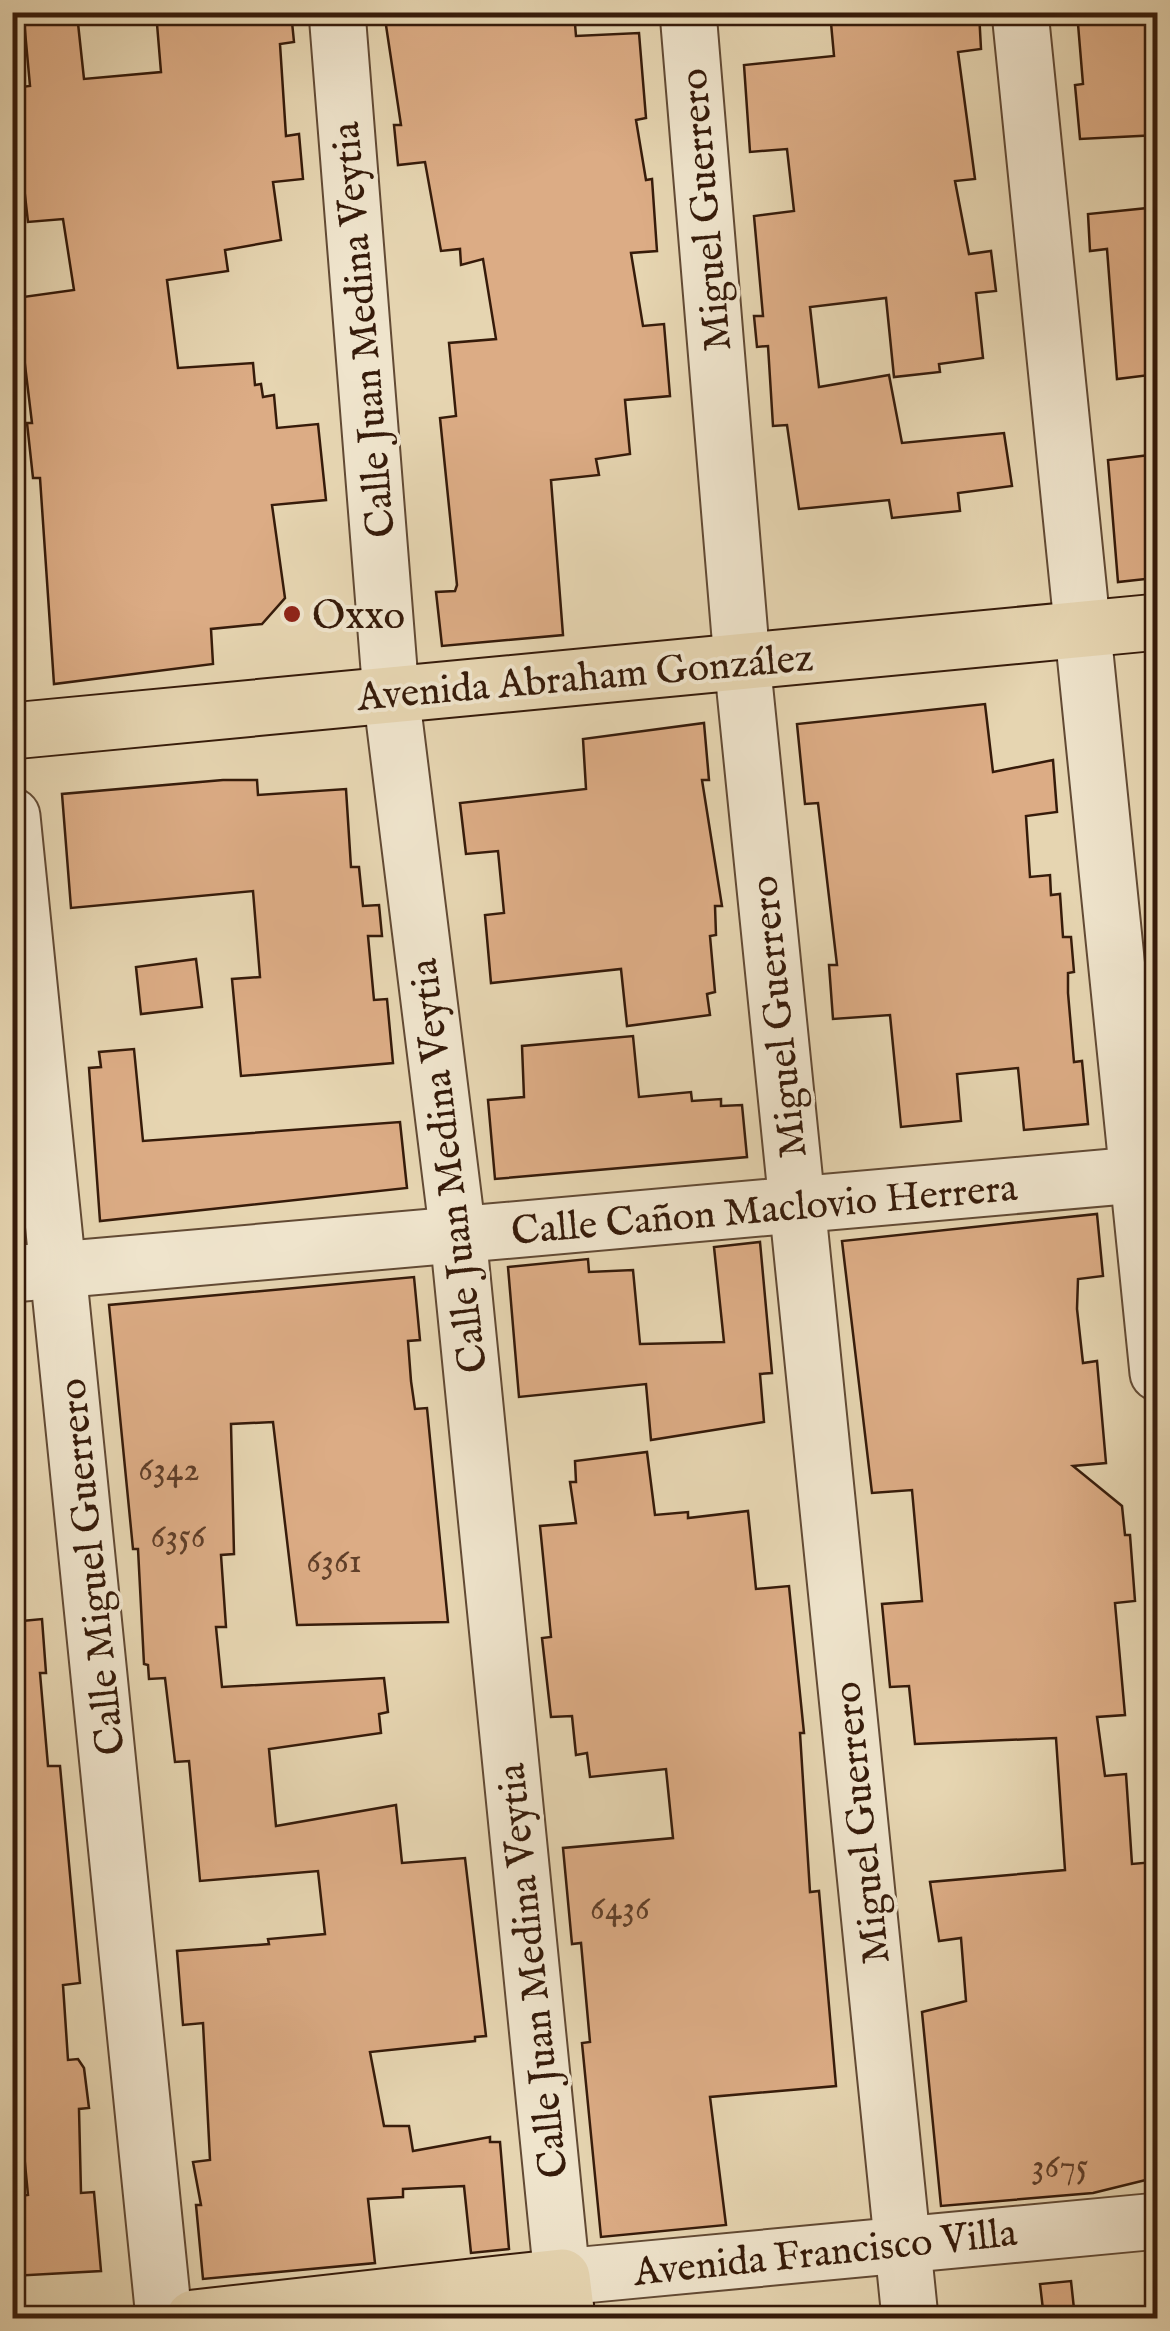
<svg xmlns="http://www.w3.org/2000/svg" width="1170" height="2331" font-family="'IM FELL English',serif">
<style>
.building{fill:#dcac85;stroke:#361b0a;stroke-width:2.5}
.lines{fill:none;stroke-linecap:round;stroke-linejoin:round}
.minor-casing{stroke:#624a34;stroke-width:59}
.major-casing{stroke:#361b0a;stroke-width:59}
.minor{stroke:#efe4cc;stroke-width:55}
.major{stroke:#e6d5b1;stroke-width:55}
.poi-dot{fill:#8f2418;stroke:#efe4cc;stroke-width:4}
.labels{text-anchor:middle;stroke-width:8;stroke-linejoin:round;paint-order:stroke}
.number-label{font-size:35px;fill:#603f29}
.street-label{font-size:40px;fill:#361b0a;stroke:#efe4cc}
.poi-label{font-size:40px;fill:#361b0a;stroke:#efe4cc;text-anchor:start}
</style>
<rect width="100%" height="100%" fill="#e6d5b1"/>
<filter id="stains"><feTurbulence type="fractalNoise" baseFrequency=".002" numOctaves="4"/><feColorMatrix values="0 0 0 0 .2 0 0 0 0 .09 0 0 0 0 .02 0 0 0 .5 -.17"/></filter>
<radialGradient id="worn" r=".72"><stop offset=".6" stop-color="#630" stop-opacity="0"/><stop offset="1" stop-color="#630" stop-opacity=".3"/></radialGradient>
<g class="building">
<polygon points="156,12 291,12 294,42 280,44 286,136 299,134 303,179 273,182 281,240 225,250 228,271 167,280 178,368 253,363 255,385 261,384 263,397 274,395 277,428 318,424 326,500 272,505 285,598 262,624 211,629 213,664 54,684 40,478 33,478 27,423 32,423 18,307 24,306 23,297 74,290 63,219 28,222 17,125 12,125 12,88 30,86 24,20 77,14 84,79 161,72"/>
<polygon points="384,12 574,12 576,36 639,33 646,118 636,120 646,180 652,179 657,251 631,253 643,326 664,324 670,396 625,400 630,454 596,459 599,475 551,480 563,635 442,646 436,592 455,591 457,585 440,418 456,416 449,343 496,339 483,259 461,265 460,249 441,251 425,162 398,165 394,125 401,125"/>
<polygon points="830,12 979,12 981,49 958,52 975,179 955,181 969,254 991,251 996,291 976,293 983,358 939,364 940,372 894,377 886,298 810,307 819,387 889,375 902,443 1004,433 1012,486 958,493 960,511 892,518 889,500 799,509 787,425 773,426 768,346 757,347 754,316 763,316 754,216 794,211 787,149 750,152 744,65 834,56"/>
<polygon points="1077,12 1158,12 1158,135 1080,139 1075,85 1083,84"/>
<polygon points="1158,207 1158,374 1117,379 1107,249 1090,251 1088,214"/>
<polygon points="1158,454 1158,530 1150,531 1155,578 1118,582 1108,460"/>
<polygon points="985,704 993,772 1053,760 1057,812 1026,816 1030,877 1050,875 1051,895 1060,894 1063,937 1071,937 1074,972 1068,973 1068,993 1074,1062 1082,1061 1088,1124 1024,1130 1018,1068 957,1074 961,1121 901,1127 890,1015 833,1019 829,965 837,965 818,803 805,804 797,724"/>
<polygon points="704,723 709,780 702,780 722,906 715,906 716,935 710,936 715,992 707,994 710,1015 627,1026 621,969 491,983 485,915 504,913 498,851 466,854 460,803 586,789 583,739"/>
<polygon points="223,780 257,780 258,795 346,789 351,867 359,867 363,906 379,905 382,936 368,936 374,1000 387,999 393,1063 241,1076 232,979 260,977 253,891 71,908 62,794"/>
<polygon points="196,959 202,1007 141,1014 136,967"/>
<polygon points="633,1036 639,1097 691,1092 692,1101 721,1099 721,1106 742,1105 747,1157 495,1179 488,1100 524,1097 522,1046"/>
<polygon points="134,1049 143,1141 400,1122 407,1188 100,1221 89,1068 101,1067 99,1052"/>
<polygon points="1097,1214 1103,1276 1078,1279 1077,1309 1083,1363 1097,1361 1106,1463 1073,1466 1122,1506 1125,1535 1130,1535 1135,1601 1115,1603 1125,1715 1097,1717 1105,1776 1126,1774 1132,1864 1154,1862 1158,2177 1093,2193 941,2206 922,2012 966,2001 961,1938 939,1941 930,1882 1065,1870 1056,1738 915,1744 909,1686 890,1687 882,1604 922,1601 912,1490 872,1493 842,1241"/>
<polygon points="760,1242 772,1373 760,1374 764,1422 651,1440 646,1384 519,1397 508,1267 588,1259 589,1272 633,1270 640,1344 724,1342 714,1247"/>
<polygon points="414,1277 420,1340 408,1341 411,1381 415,1409 427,1408 448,1622 297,1625 273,1422 231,1424 234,1554 221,1555 226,1627 216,1627 222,1687 384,1678 388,1712 379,1714 381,1733 269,1749 276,1826 396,1805 402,1863 465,1858 486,2036 475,2037 475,2041 370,2052 384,2126 409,2126 413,2151 490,2137 490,2142 500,2142 509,2249 471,2253 464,2186 403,2189 403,2197 368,2199 375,2263 203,2279 196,2205 201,2205 193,2162 210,2160 203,2023 183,2025 177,1951 269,1944 268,1939 325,1934 318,1871 200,1881 189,1761 175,1762 165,1678 149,1679 148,1665 144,1664 138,1549 133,1549 109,1305"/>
<polygon points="647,1452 655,1515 688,1512 688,1518 748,1511 756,1589 789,1586 804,1733 800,1733 810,1892 819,1891 836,2086 710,2097 726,2225 601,2237 582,2043 590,2042 581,1943 572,1944 563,1848 673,1838 666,1769 590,1777 587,1753 576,1755 572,1716 551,1717 542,1638 551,1637 540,1526 576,1523 570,1482 576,1482 575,1461"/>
<polygon points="42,1619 46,1673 40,1673 48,1766 60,1766 80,1983 63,1985 68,2060 78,2059 84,2068 89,2108 79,2109 81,2193 94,2192 101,2271 12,2276 12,2197 28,2195 19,2102 12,2103 12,1622"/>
<polygon points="1071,2281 1075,2318 1044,2318 1040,2284"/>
</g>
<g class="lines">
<defs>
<g id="minor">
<polyline points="337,12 391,694 458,1235 562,2277 1158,2221"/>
<polyline points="688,12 742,661 910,2318"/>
<polyline points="1020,12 1158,1373"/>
<polyline points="12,816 164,2318"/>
<polyline points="12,1274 1158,1173"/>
</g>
<g id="major">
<polyline points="12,731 1158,622"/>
<polyline points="194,2318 562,2277 567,2318"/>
</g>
</defs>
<use href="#minor" class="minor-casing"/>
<use href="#major" class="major-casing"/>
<use href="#minor" class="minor"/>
<use href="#major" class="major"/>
</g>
<circle class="poi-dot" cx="292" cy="614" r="10"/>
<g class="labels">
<g class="number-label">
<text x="169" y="1480">6342</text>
<text x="178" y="1547">6356</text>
<text x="334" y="1572">6361</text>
<text x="620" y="1919">6436</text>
<text x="1060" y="2177">3675</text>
</g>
<g class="street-label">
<text transform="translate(704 210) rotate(-95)" y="14">Miguel Guerrero</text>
<text transform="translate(362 330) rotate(-95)" y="14">Calle Juan Medina Veytia</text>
<text transform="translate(585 676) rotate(-5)" y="14">Avenida Abraham González</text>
<text transform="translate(777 1017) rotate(-96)" y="14">Miguel Guerrero</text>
<text transform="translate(447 1166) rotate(-97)" y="14">Calle Juan Medina Veytia</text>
<text transform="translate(764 1208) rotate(-5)" y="14">Calle Cañon Maclovio Herrera</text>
<text transform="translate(90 1567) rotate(-96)" y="14">Calle Miguel Guerrero</text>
<text transform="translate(860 1823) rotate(-96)" y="14">Miguel Guerrero</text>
<text transform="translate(531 1971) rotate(-96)" y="14">Calle Juan Medina Veytia</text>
<text transform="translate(825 2251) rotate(-6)" y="14">Avenida Francisco Villa</text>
</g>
<g class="poi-label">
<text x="312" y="628">Oxxo</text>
</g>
</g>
<rect width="1170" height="2331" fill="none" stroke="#e6d5b1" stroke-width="50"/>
<rect x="15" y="15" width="1140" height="2301" fill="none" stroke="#361b0a" stroke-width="5"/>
<rect x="25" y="25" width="1120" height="2281" fill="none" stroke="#361b0a" stroke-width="2.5"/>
<rect width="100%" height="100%" filter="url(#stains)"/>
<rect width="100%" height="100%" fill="url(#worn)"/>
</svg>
